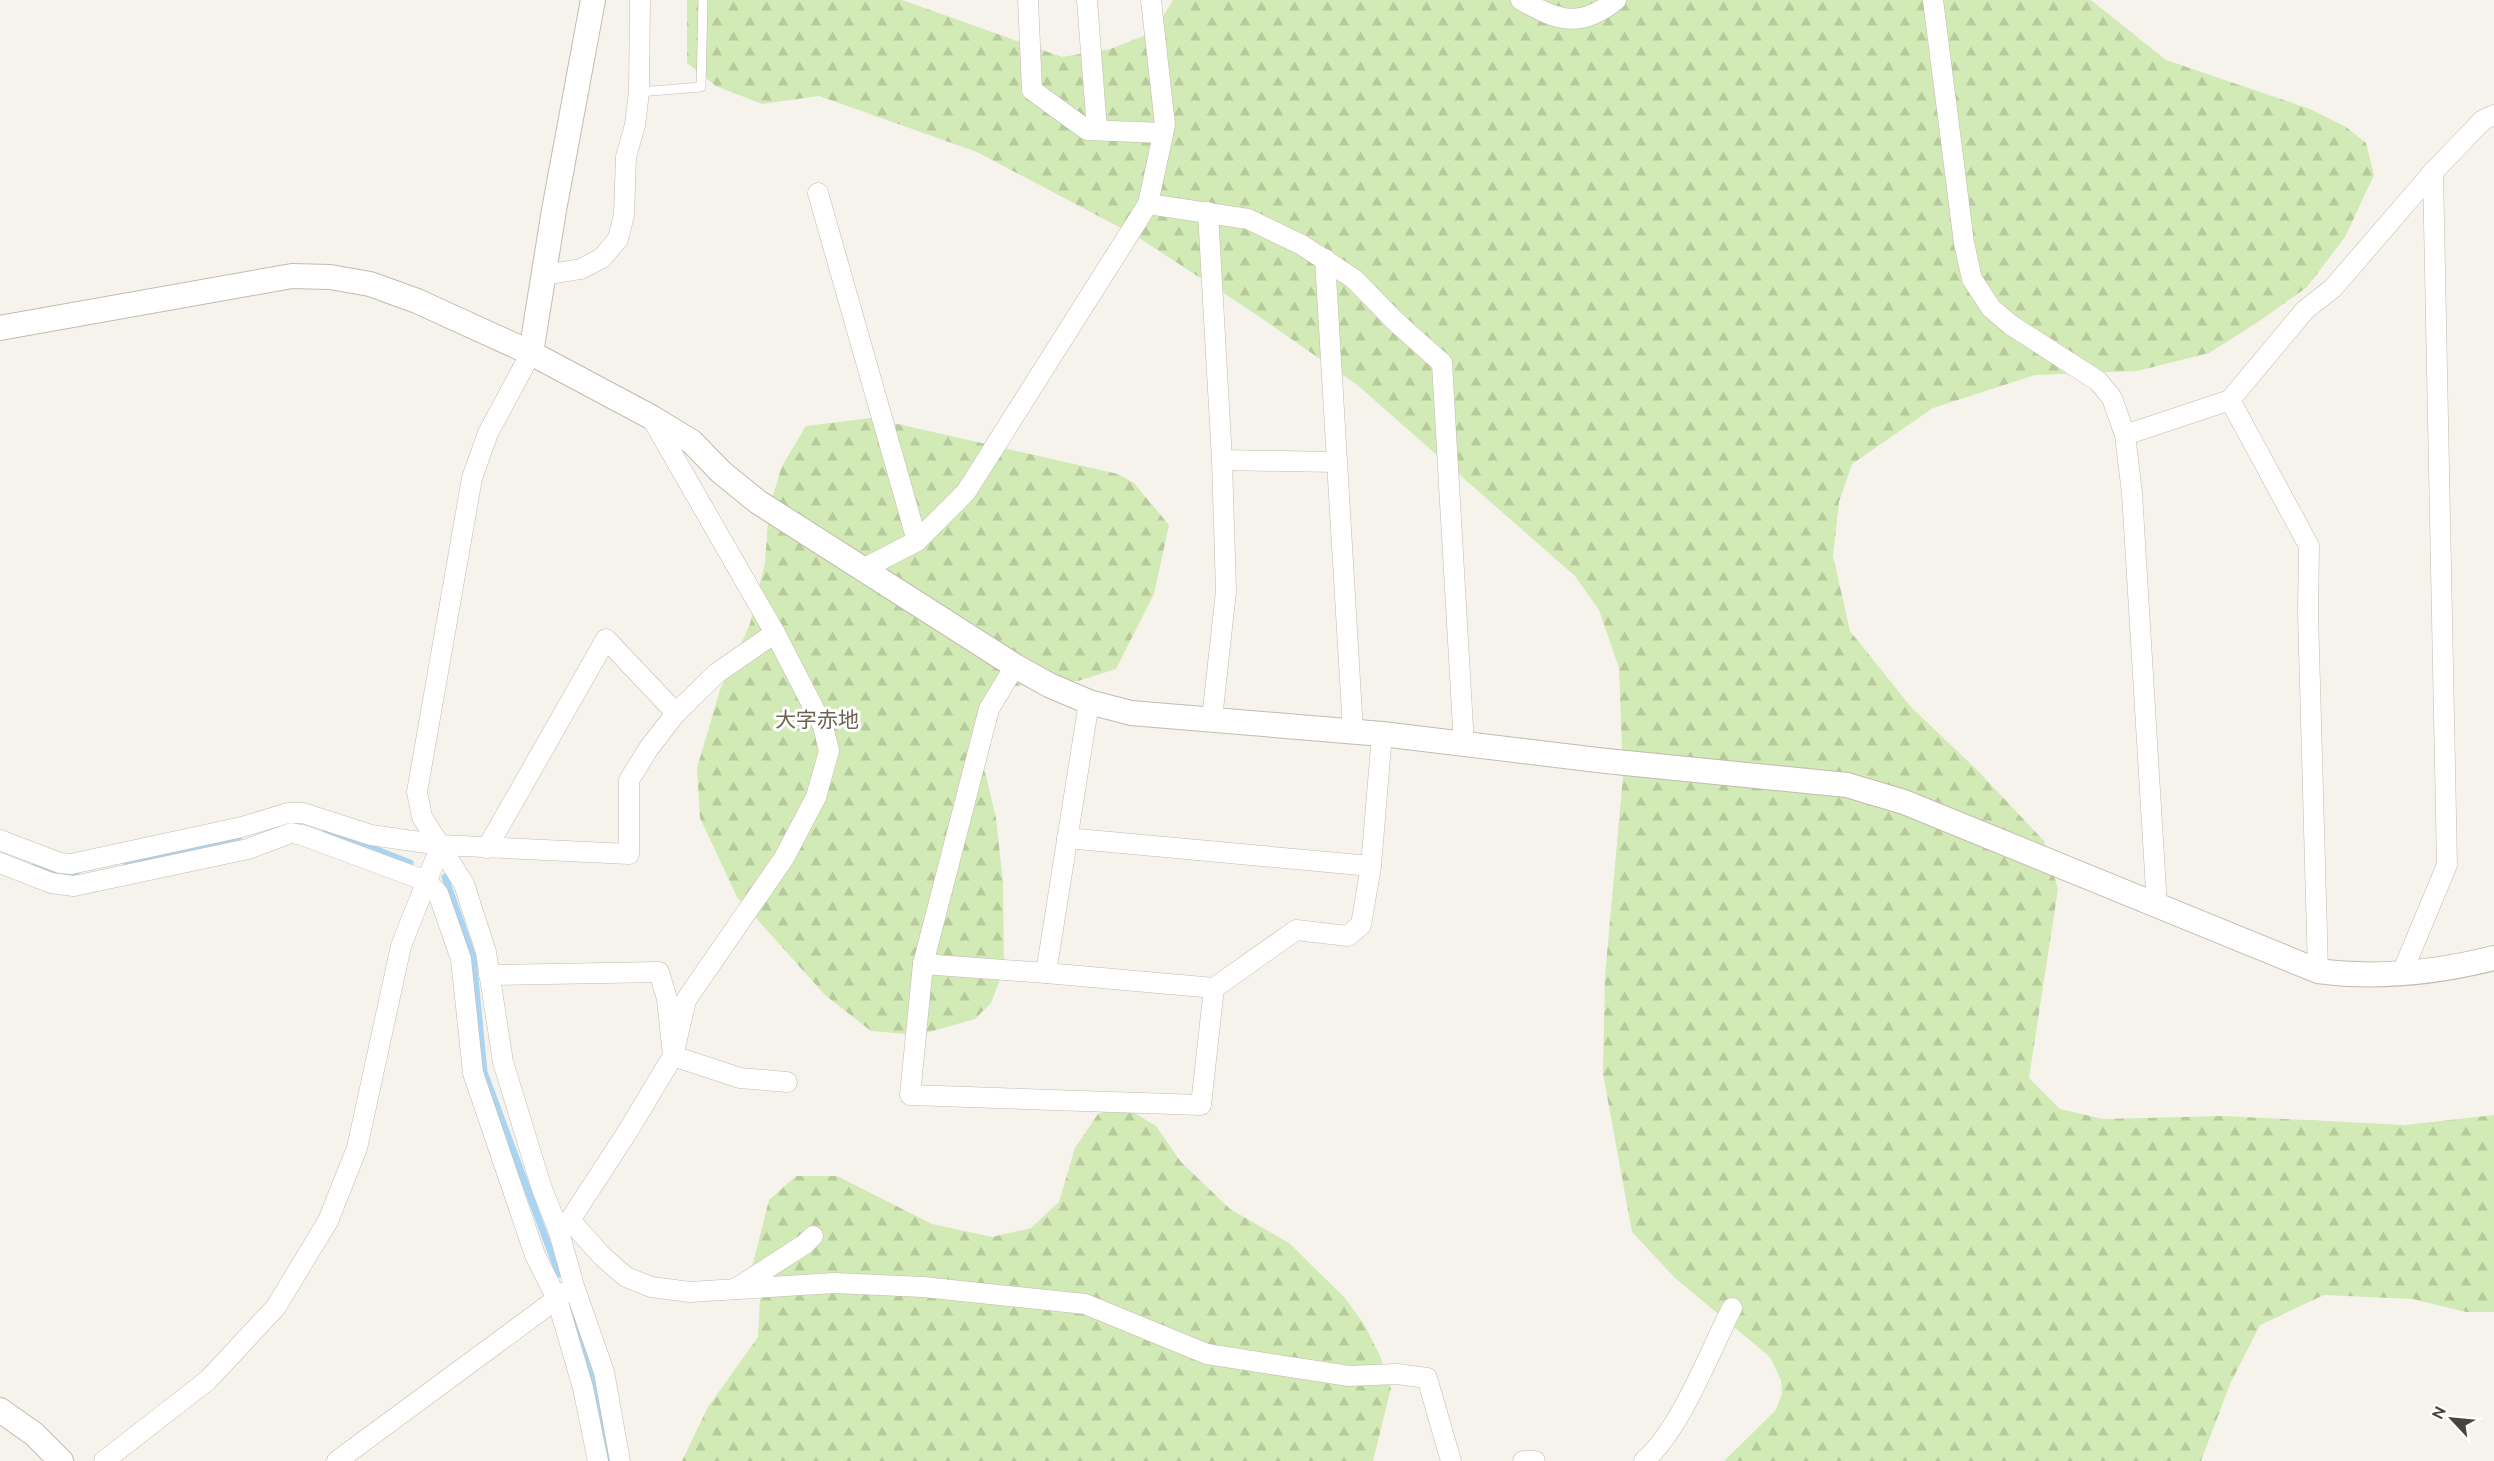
<svg xmlns="http://www.w3.org/2000/svg" width="2494" height="1461" font-family="Ubuntu,'Noto Sans JP',sans-serif">
<style>
.forest{fill:url(#forest-firs)}
.lines{fill:none;stroke-linecap:round;stroke-linejoin:round}
.stream{stroke:#a9d4f2;stroke-width:7}
.service-casing{stroke:#c2bbae;stroke-width:10}
.minor-casing{stroke:#c2bbae;stroke-width:21}
.tertiary-casing{stroke:#c2bbae;stroke-width:26}
.service{stroke:#fff;stroke-width:9}
.minor{stroke:#fff;stroke-width:20}
.tertiary{stroke:#fff;stroke-width:24}
.labels{text-anchor:middle;stroke-width:6;stroke-linejoin:round;paint-order:stroke}
.quarter-label{font-size:21px;fill:#6e6250;stroke:#fff}
</style>
<defs>
<pattern id="forest-firs" width="22" height="20" patternUnits="userSpaceOnUse" patternTransform="scale(1.5)"><rect width="22" height="20" fill="#d2eab5"/><path d="M5 1l3.5 6h-7zM16 11l3.5 6h-7z" fill="#b6ca9c"/></pattern>
</defs>
<rect width="100%" height="100%" fill="#f6f3ec"/>
<g class="forest">
<polygon points="687,0 902,0 1062,57 1110,49 1154,32 1173,0 2091,0 2166,60 2310,109 2346,127 2366,143 2374,175 2345,237 2307,287 2258,322 2209,353 2137,371 2035,375 1933,408 1852,464 1839,502 1833,556 1850,631 1911,707 1978,771 2044,841 2058,889 2029,1078 2060,1109 2103,1119 2224,1116 2405,1125 2494,1115 2494,1312 2466,1312 2413,1299 2324,1295 2260,1325 2230,1384 2201,1461 1724,1461 1776,1410 1782,1394 1781,1380 1770,1357 1675,1278 1632,1232 1603,1074 1605,976 1623,777 1619,668 1599,610 1575,576 1356,384 1254,313 1136,236 977,152 819,96 762,104 716,86 687,63"/>
<polygon points="871,418 1118,474 1134,483 1169,525 1154,594 1116,669 1078,681 1032,683 1000,690 983,763 996,818 1003,883 1004,969 991,1003 975,1019 918,1035 871,1031 825,995 737,897 700,818 697,768 720,690 750,624 765,563 769,508 782,466 806,426"/>
<polygon points="1123,1106 1156,1126 1181,1162 1230,1209 1289,1243 1344,1297 1364,1324 1380,1356 1391,1388 1373,1461 682,1461 708,1407 758,1337 760,1298 752,1267 769,1200 796,1176 837,1176 932,1224 992,1237 1031,1228 1059,1202 1075,1148 1098,1114"/>
</g>
<g class="lines">
<g class="stream">
<polyline points="326,830 410,863"/>
<polyline points="126,862 238,837"/>
<polyline points="36,864 63,874 76,872"/>
<polyline points="445,877 473,957 484,1072 559,1274"/>
<polyline points="572,1309 591,1369 609,1461"/>
</g>
<defs>
<polyline id="service" points="639,92 701,87 703,0"/>
<g id="minor">
<polyline points="1028,0 1032,90 1087,130 1163,133"/>
<polyline points="1087,0 1097,130"/>
<path d="M1521,0c37,21 59,29 95,0"/>
<polyline points="1933,0 1964,243 1972,279 1991,308 2011,325 2098,381 2112,398 2125,435 2132,493 2157,907"/>
<polyline points="818,193 917,541"/>
<polyline points="1148,204 1165,125 1151,0"/>
<polyline points="1208,212 1222,460 1226,591 1212,719"/>
<polyline points="1325,259 1353,731"/>
<polyline points="544,275 581,269 602,258 618,239 624,215 626,157 635,125 639,92 640,0"/>
<polyline points="531,353 488,433 472,478 417,792 422,817 464,884 486,952 503,1062 541,1186 559,1232 574,1286 604,1372 620,1461"/>
<polyline points="2230,400 2309,546 2308,613 2318,971"/>
<polyline points="2125,435 2230,400 2305,310 2333,288 2433,172 2483,120 2494,115"/>
<polyline points="1222,460 1335,462"/>
<polyline points="863,569 917,541 966,492 1148,204 1248,219 1302,245 1354,279 1396,322 1442,363 1464,745"/>
<polyline points="1015,666 989,709 923,964 910,1095 1201,1105 1214,988"/>
<polyline points="1089,702 1046,973 1214,988 1296,930 1348,936 1361,925 1371,866 1382,734"/>
<polyline points="676,713 717,673 775,633"/>
<polyline points="1067,838 1371,866"/>
<polyline points="0,840 60,863 71,864 242,827 288,813 303,813 371,835 441,845 629,854 629,780 649,748 676,713 606,639 487,848"/>
<polyline points="0,863 51,883 74,886 248,849 291,833 302,835 426,881 438,893 461,959 473,1073 535,1255 557,1299 583,1388 598,1461"/>
<polyline points="923,964 1046,973"/>
<polyline points="489,975 659,972 667,999 673,1056 740,1078 787,1082"/>
<polyline points="2401,975 2447,865 2433,172"/>
<polyline points="570,1220 602,1256 626,1277 651,1287 690,1292 834,1283 923,1287 1085,1304 1207,1354 1349,1376 1397,1374 1427,1378 1451,1461"/>
<polyline points="561,1230 570,1220 628,1131 673,1056 686,1000 784,858 816,797 829,751 823,726 775,633 651,417"/>
<polyline points="735,1289 805,1244 813,1236"/>
<polyline points="104,1461 208,1380 276,1307 328,1221 357,1148 401,946 441,845"/>
<polyline points="337,1461 566,1292"/>
<polyline points="1523,1461 1535,1461"/>
<path d="M1644,1461c37,-32 65,-108 88,-153"/>
</g>
<g id="tertiary">
<path d="M0,328l292,-52 38,1 40,7 47,17 114,52 120,64 41,25 29,30 37,30 257,164 34,19 40,17 42,11 251,21 224,27 241,24 57,17 414,169c60,8 117,2 176,-13"/>
<polyline points="531,353 554,210 593,0"/>
<polyline points="0,1410 34,1434 61,1461"/>
</g>
</defs>
<use href="#service" class="service-casing"/>
<use href="#minor" class="minor-casing"/>
<use href="#tertiary" class="tertiary-casing"/>
<use href="#service" class="service"/>
<use href="#minor" class="minor"/>
<use href="#tertiary" class="tertiary"/>
</g>
<g class="labels">
<g class="quarter-label">
<text x="817" y="727">大字赤地</text>
</g>
</g>
<g transform="translate(2452 1419) rotate(296)" stroke="#ffffff" stroke-width="4.5" paint-order="stroke">
<path d="M0-4.5L10 22L0 15L-10 22Z" fill="#4b4439"/>
<text y="-9" font-size="16" font-weight="bold" text-anchor="middle" fill="#4b4439">N</text>
</g>
</svg>
